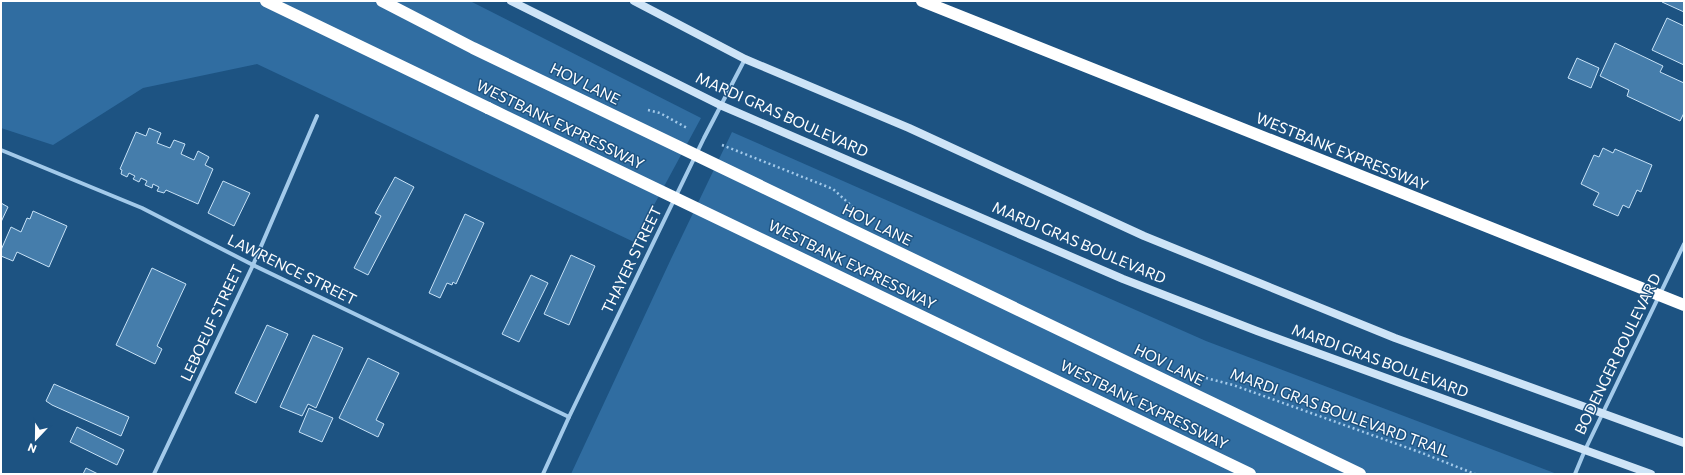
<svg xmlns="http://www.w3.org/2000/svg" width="1685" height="475" font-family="Commissioner,sans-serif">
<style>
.green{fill:#306da1}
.building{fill:#457dab;stroke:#c7e2f7}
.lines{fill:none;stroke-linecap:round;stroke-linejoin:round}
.path{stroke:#a3caea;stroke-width:2.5;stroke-dasharray:2 3;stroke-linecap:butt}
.street{stroke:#a3caea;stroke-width:4}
.secondary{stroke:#cee4f7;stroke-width:8}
.highway{stroke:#fff;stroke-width:12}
.highway-bridge{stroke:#fff;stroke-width:12}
.labels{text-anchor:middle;stroke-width:3;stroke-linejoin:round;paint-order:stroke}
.street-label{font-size:15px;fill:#fff;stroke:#1d5382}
</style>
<rect width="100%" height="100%" fill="#1d5382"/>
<g class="green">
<polygon points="1,1 470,1 701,118 634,242 257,64 143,88 53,145 1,128"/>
<polygon points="732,132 1206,341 1557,474 571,474 671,259"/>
</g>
<g class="building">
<polygon points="1662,1 1684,1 1684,12 1662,2"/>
<polygon points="1667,18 1684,26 1684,65 1652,50"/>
<polygon points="1615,43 1663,66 1660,72 1684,83 1684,113 1680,121 1627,96 1629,90 1600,76"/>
<polygon points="1577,58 1599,68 1591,88 1568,78"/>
<polygon points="149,128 161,133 157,143 170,148 174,140 185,144 181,154 194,160 198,151 209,157 205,165 213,169 198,204 166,190 164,193 157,191 159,187 153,184 152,188 145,185 147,181 141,178 139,182 133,179 135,176 129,173 127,177 121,174 122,170 120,169 136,132 146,136"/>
<polygon points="1603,148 1613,153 1615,149 1652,165 1641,192 1637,190 1629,208 1623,205 1618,216 1593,205 1599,193 1581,184 1594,155 1599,157"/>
<polygon points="395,177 414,187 368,275 354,268 381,216 375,213"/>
<polygon points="223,181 250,193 234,226 208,213"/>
<polygon points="1,203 8,207 1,222"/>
<polygon points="33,211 67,226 49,267 17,252 13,261 1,256 1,250 11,227 21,232 27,218 30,219"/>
<polygon points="465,214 484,223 456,284 453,282 452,285 447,283 440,298 429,293"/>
<polygon points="571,255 595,266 569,325 544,314"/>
<polygon points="152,268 186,284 157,346 162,349 155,364 116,345"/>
<polygon points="531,275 548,283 519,342 502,334"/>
<polygon points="267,325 288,334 256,403 235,393"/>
<polygon points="313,335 343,348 316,408 308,404 302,416 280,407"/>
<polygon points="368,358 399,373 376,420 384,424 378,437 339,418"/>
<polygon points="54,384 129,417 121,436 52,405 46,401"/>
<polygon points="309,408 333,418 322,442 299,432"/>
<polygon points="77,427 124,450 117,465 70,442"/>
<polygon points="86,468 98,474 83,474"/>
</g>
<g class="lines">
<g class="path">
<polyline points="648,110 660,113 687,128"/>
<polyline points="722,145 833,189 855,209"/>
<polyline points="1206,378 1233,385 1422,453 1475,474"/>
</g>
<g class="street">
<polyline points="1,150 142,208 253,265 569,417"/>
<polyline points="154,474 253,265 317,116"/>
<polyline points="543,474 569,417 704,138 745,59"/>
<polyline points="1575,474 1585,450 1684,244"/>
</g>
<g class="secondary">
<polyline points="511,1 720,105 1123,279 1257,331 1651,474"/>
<polyline points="634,1 745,59 909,128 1144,236 1395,338 1684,443"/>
</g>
<polyline class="highway" points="266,1 488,108"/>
<g class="highway-bridge">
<polyline points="382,1 473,48 1360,474"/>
<polyline points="922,1 1684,305"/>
<polyline points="488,108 1250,474"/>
</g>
</g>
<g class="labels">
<g class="street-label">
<text transform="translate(585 84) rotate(26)" y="5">HOV LANE</text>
<text transform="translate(782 115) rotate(24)" y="5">MARDI GRAS BOULEVARD</text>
<text transform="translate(560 125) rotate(26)" y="5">WESTBANK EXPRESSWAY</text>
<text transform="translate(1342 152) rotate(22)" y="5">WESTBANK EXPRESSWAY</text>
<text transform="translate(877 225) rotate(26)" y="5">HOV LANE</text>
<text transform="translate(1079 243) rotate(23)" y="5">MARDI GRAS BOULEVARD</text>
<text transform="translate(632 260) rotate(-64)" y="5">THAYER STREET</text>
<text transform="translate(852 265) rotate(26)" y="5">WESTBANK EXPRESSWAY</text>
<text transform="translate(292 270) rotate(26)" y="5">LAWRENCE STREET</text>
<text transform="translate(212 323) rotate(-65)" y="5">LEBOEUF STREET</text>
<text transform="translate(1618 354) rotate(-64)" y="5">BODENGER BOULEVARD</text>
<text transform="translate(1380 361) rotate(20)" y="5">MARDI GRAS BOULEVARD</text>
<text transform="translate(1169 365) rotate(26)" y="5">HOV LANE</text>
<text transform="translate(1144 405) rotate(26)" y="5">WESTBANK EXPRESSWAY</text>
<text transform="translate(1340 413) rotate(20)" y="5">MARDI GRAS BOULEVARD TRAIL</text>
</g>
</g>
<rect width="1685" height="475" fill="none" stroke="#ffffff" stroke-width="4"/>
<g transform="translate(36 439) rotate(202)" stroke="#1d5382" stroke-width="3" paint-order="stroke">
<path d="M0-3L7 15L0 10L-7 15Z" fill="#ffffff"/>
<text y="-6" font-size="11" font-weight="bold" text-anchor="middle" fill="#ffffff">N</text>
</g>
</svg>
